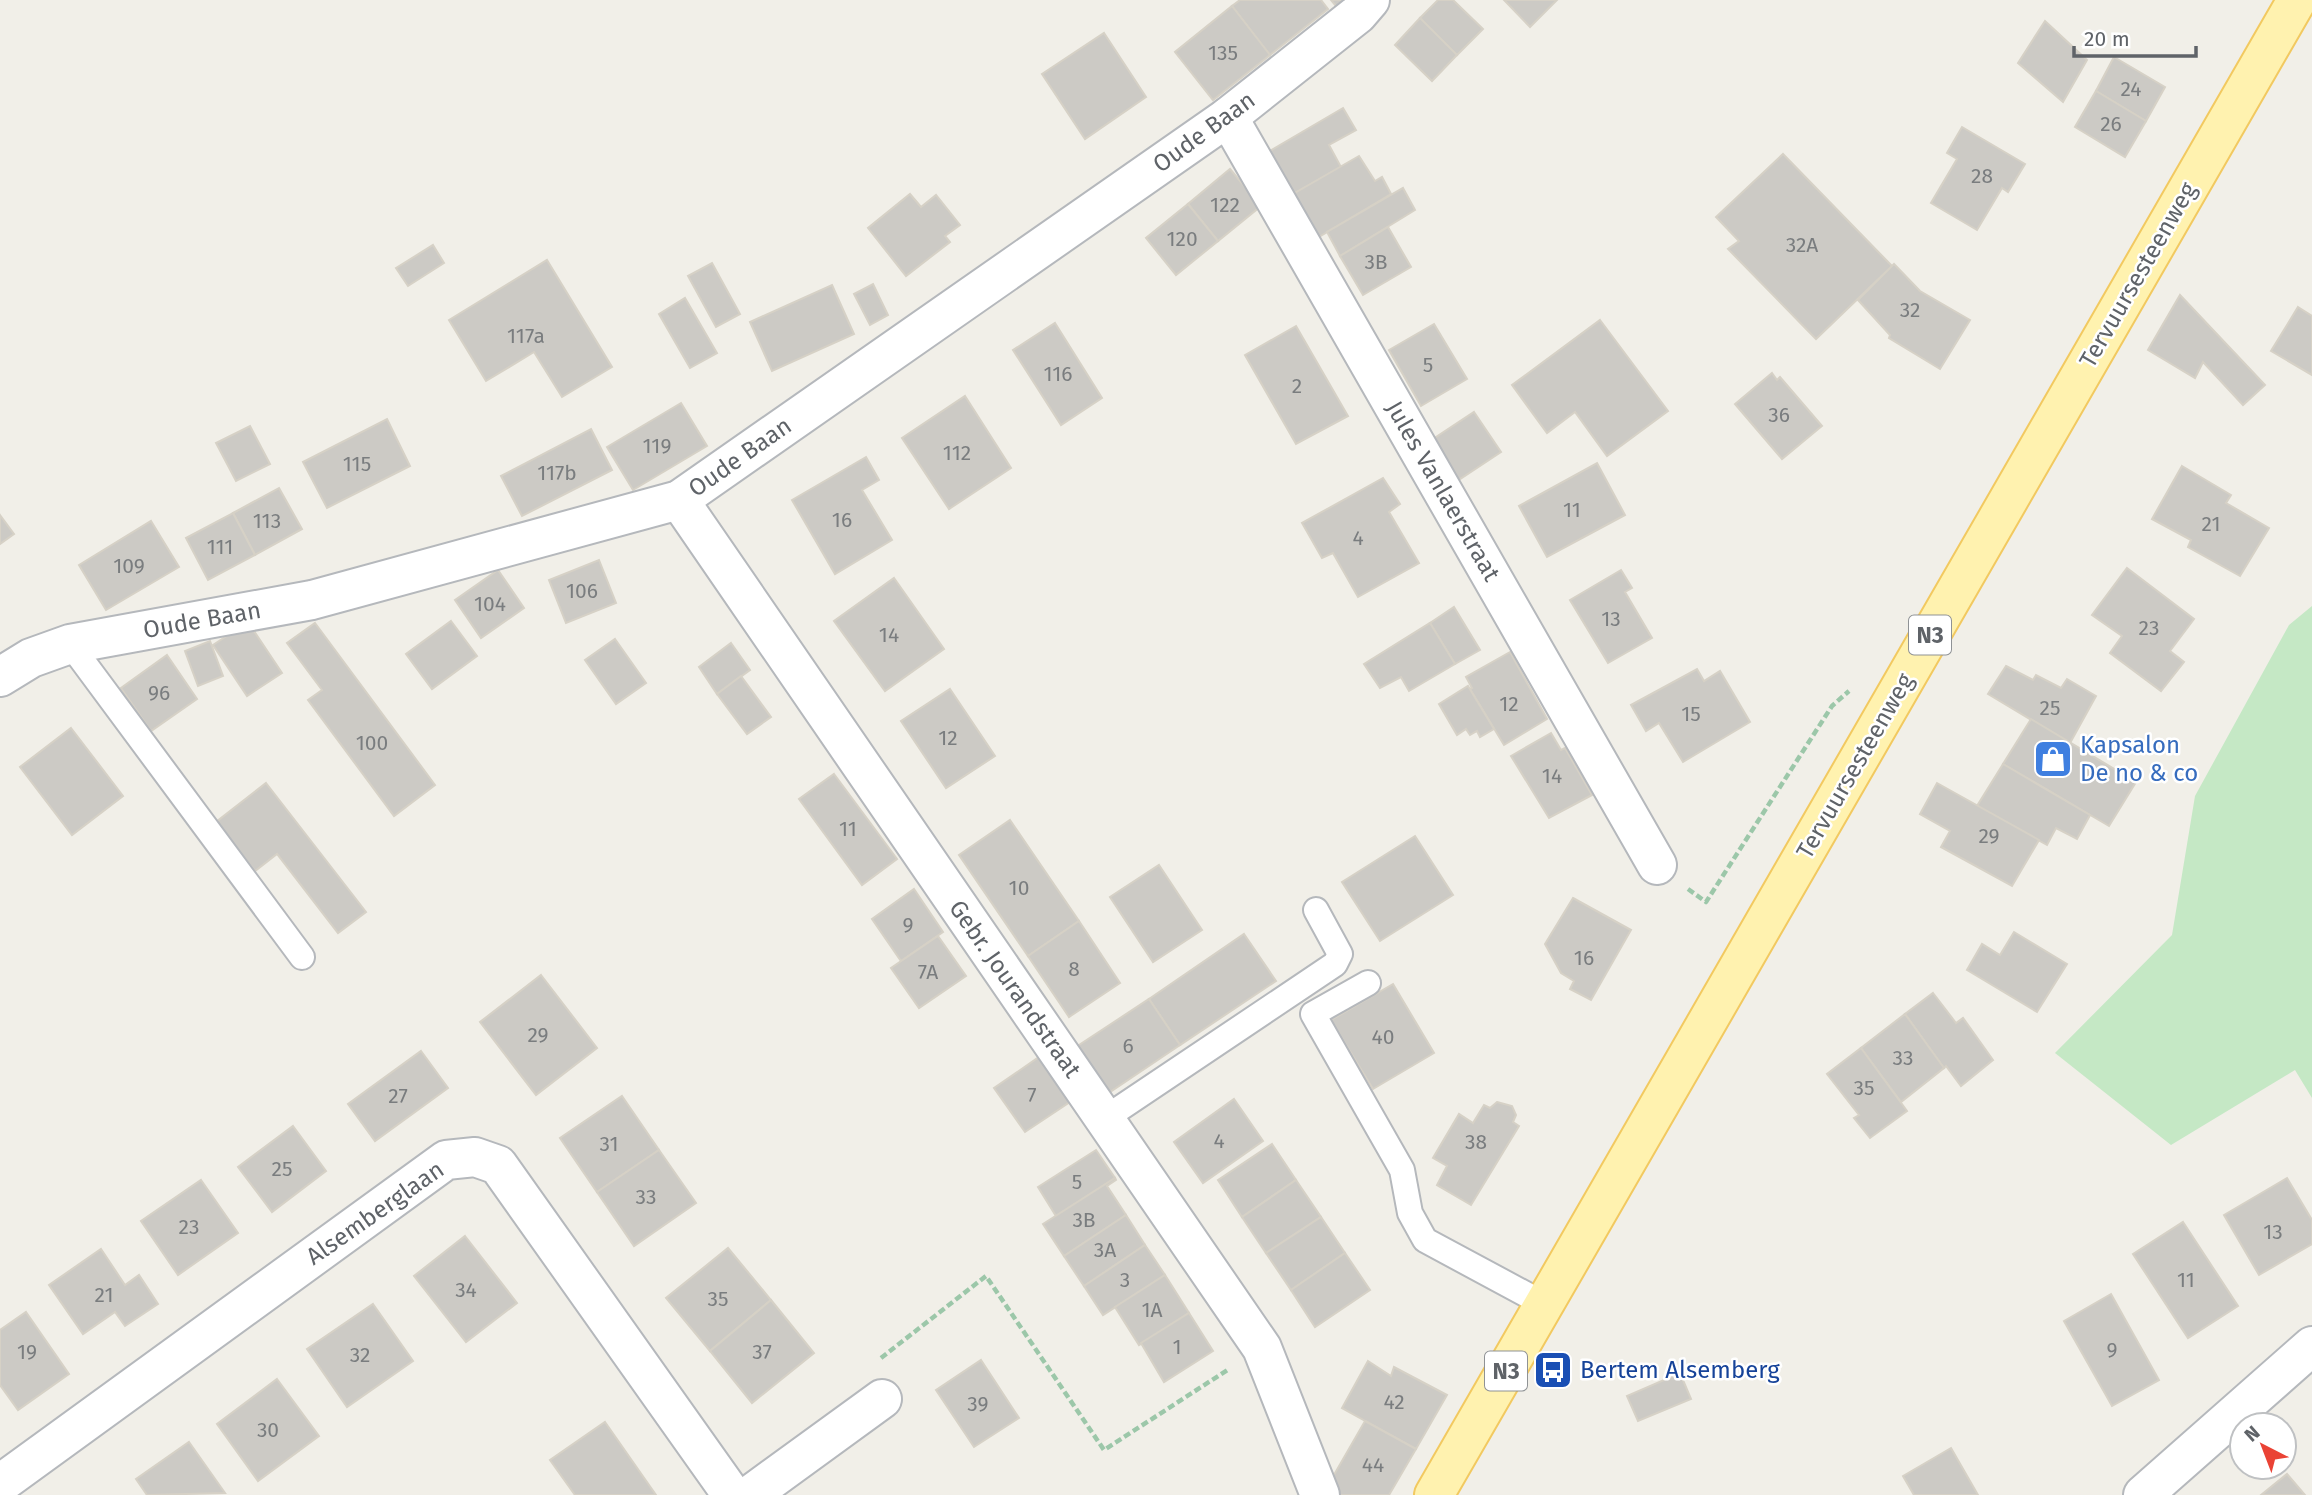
<svg xmlns="http://www.w3.org/2000/svg" width="2312" height="1495" font-family="'Fira Sans',sans-serif">
<style>
.green{fill:#c5e8c5}
.building{fill:#cccac5;stroke:#d6d1c6;stroke-width:2}
.lines{fill:none;stroke-linecap:round;stroke-linejoin:round}
.service-casing{stroke:#b5b8bc;stroke-width:28}
.minor-casing{stroke:#b5b8bc;stroke-width:42}
.primary-casing{stroke:#f2c960;stroke-width:42}
.path{stroke:#9cc7a9;stroke-width:4.5;stroke-dasharray:7 3.5;stroke-linecap:butt}
.service{stroke:#fff;stroke-width:24}
.minor{stroke:#fff;stroke-width:38}
.primary{stroke:#fff2af;stroke-width:38}
.labels{text-anchor:middle;stroke-width:5;stroke-linejoin:round;paint-order:stroke}
.number-label{font-size:21px;fill:#7a7d7f}
.shield{fill:#fff;stroke:#8f9295;stroke-width:2}
.shield-label{font-size:23px;font-weight:bold;fill:#5f6368}
.street-label{font-size:24px;fill:#5f6368;stroke:#fff}
.shop-label{font-size:24px;fill:#366cbe;stroke:#fff;text-anchor:start}
.transit-label{font-size:24px;fill:#164399;stroke:#fff;text-anchor:start}
</style>
<rect width="100%" height="100%" fill="#f1efe8"/>
<polygon class="green" points="2312,606 2312,1098 2295,1070 2171,1145 2055,1053 2172,935 2195,796 2289,625"/>
<g class="building">
<polygon points="1240,0 1321,0 1328,9 1270,55 1232,6"/>
<polygon points="1331,0 1352,0 1340,11"/>
<polygon points="1438,0 1453,0 1483,29 1457,55 1420,18"/>
<polygon points="1504,0 1557,0 1530,27"/>
<polygon points="1232,6 1270,55 1213,100 1175,52"/>
<polygon points="1420,18 1457,55 1432,81 1395,45"/>
<polygon points="2045,21 2087,60 2063,102 2018,63"/>
<polygon points="1104,33 1146,97 1085,139 1042,74"/>
<polygon points="2114,57 2165,87 2146,121 2096,91"/>
<polygon points="2096,91 2146,121 2125,157 2075,127"/>
<polygon points="1343,108 1356,130 1329,145 1341,167 1293,194 1268,152"/>
<polygon points="1962,127 2025,164 2008,192 2002,188 1977,230 1931,203 1957,159 1947,153"/>
<polygon points="1783,154 1892,266 1816,339 1728,249 1739,241 1716,217"/>
<polygon points="1359,156 1375,181 1382,177 1391,194 1319,237 1293,194"/>
<polygon points="1230,169 1261,206 1218,241 1188,204"/>
<polygon points="1403,188 1415,210 1340,256 1327,232"/>
<polygon points="910,194 921,207 936,195 960,225 945,236 950,242 906,276 868,228"/>
<polygon points="1188,204 1218,241 1176,275 1146,238"/>
<polygon points="1388,227 1411,267 1363,295 1340,256"/>
<polygon points="433,245 444,263 408,286 396,268"/>
<polygon points="547,260 612,367 562,397 534,352 486,381 449,320"/>
<polygon points="712,263 740,314 716,327 688,276"/>
<polygon points="1894,264 1920,291 1970,320 1940,369 1889,338 1890,335 1858,300"/>
<polygon points="873,284 888,315 870,325 854,294"/>
<polygon points="832,285 854,334 772,371 750,322"/>
<polygon points="2180,295 2265,385 2243,405 2203,362 2195,378 2148,350"/>
<polygon points="685,298 717,353 690,368 659,314"/>
<polygon points="2298,307 2312,316 2312,375 2271,351"/>
<polygon points="1600,320 1668,411 1607,456 1575,412 1547,433 1512,385"/>
<polygon points="1055,323 1102,398 1061,425 1013,350"/>
<polygon points="1434,324 1467,379 1421,406 1389,350"/>
<polygon points="1296,326 1348,416 1296,444 1245,355"/>
<polygon points="1772,373 1777,380 1780,377 1822,426 1782,459 1735,404"/>
<polygon points="965,396 1011,468 949,509 902,438"/>
<polygon points="681,403 707,446 633,490 607,447"/>
<polygon points="1474,412 1501,452 1454,483 1427,443"/>
<polygon points="387,419 410,466 327,508 303,462"/>
<polygon points="250,426 270,464 236,481 216,443"/>
<polygon points="591,429 612,470 522,516 501,476"/>
<polygon points="866,457 879,480 862,490 892,540 835,574 792,500"/>
<polygon points="1597,463 1625,515 1547,557 1519,506"/>
<polygon points="2182,466 2231,495 2226,503 2269,528 2240,576 2188,547 2191,540 2152,519"/>
<polygon points="1383,478 1400,504 1389,512 1419,563 1358,597 1333,553 1322,558 1302,523"/>
<polygon points="279,488 302,529 255,555 233,513"/>
<polygon points="233,513 255,555 208,580 186,538"/>
<polygon points="0,515 14,534 0,544"/>
<polygon points="151,521 179,567 106,610 79,565"/>
<polygon points="599,560 616,603 566,623 549,580"/>
<polygon points="2127,568 2194,619 2170,651 2184,662 2161,691 2110,653 2122,636 2092,615"/>
<polygon points="498,570 524,608 481,638 455,600"/>
<polygon points="1621,570 1632,588 1625,592 1652,638 1608,663 1570,600"/>
<polygon points="894,578 944,649 885,691 834,621"/>
<polygon points="1454,607 1480,650 1455,664 1430,623"/>
<polygon points="451,621 477,656 432,689 406,654"/>
<polygon points="248,622 282,673 247,696 213,645"/>
<polygon points="315,623 435,785 394,816 308,700 322,690 287,643"/>
<polygon points="1430,623 1455,664 1409,691 1401,677 1380,688 1364,664"/>
<polygon points="615,639 646,683 616,704 585,660"/>
<polygon points="210,641 223,676 198,686 185,651"/>
<polygon points="731,643 750,670 717,694 699,667"/>
<polygon points="1510,652 1547,719 1504,745 1470,689 1472,688 1466,677"/>
<polygon points="167,655 197,699 151,731 121,688"/>
<polygon points="2006,666 2033,680 2036,675 2061,688 2067,679 2096,696 2070,743 1988,694"/>
<polygon points="1697,669 1704,681 1720,671 1750,722 1683,762 1659,723 1646,731 1631,705"/>
<polygon points="741,676 771,717 747,734 717,694"/>
<polygon points="1468,686 1494,729 1480,737 1477,731 1470,735 1466,729 1457,735 1439,704"/>
<polygon points="950,689 995,756 946,788 901,721"/>
<polygon points="2031,719 2136,782 2109,826 2003,764"/>
<polygon points="71,728 123,796 72,835 20,767"/>
<polygon points="1551,733 1561,750 1565,748 1592,795 1549,818 1511,756"/>
<polygon points="2003,764 2090,815 2077,839 2056,828 2047,845 1977,806"/>
<polygon points="834,774 897,859 862,885 799,799"/>
<polygon points="266,783 366,912 338,933 277,854 255,871 216,822"/>
<polygon points="1937,783 2039,840 2012,886 1941,847 1950,831 1920,814"/>
<polygon points="1010,820 1079,921 1028,956 959,855"/>
<polygon points="1415,836 1453,895 1380,941 1342,882"/>
<polygon points="1159,865 1202,930 1153,962 1110,897"/>
<polygon points="914,889 943,932 901,961 872,919"/>
<polygon points="1573,898 1631,930 1591,1000 1570,989 1574,981 1561,973 1545,944"/>
<polygon points="1079,921 1120,983 1069,1017 1028,956"/>
<polygon points="2014,932 2067,964 2037,1012 1967,970 1982,944 2000,955"/>
<polygon points="1244,934 1276,981 1180,1045 1149,999"/>
<polygon points="938,936 966,976 919,1008 891,968"/>
<polygon points="541,975 597,1048 536,1095 480,1022"/>
<polygon points="1393,984 1434,1053 1373,1089 1331,1020"/>
<polygon points="1933,993 1956,1023 1963,1018 1993,1060 1961,1086 1946,1066 1944,1068 1905,1014"/>
<polygon points="1149,999 1180,1045 1107,1094 1076,1047"/>
<polygon points="1905,1014 1944,1068 1901,1102 1861,1048"/>
<polygon points="1861,1048 1907,1111 1870,1138 1854,1118 1859,1115 1827,1074"/>
<polygon points="421,1051 448,1088 375,1141 348,1104"/>
<polygon points="1039,1057 1070,1102 1025,1132 994,1088"/>
<polygon points="622,1096 659,1150 597,1192 560,1138"/>
<polygon points="1234,1099 1263,1141 1203,1183 1174,1142"/>
<polygon points="1497,1102 1512,1106 1516,1115 1513,1122 1519,1126 1471,1205 1437,1185 1447,1166 1433,1158 1459,1114 1473,1123 1484,1105 1490,1108"/>
<polygon points="293,1126 326,1171 272,1212 238,1167"/>
<polygon points="1272,1144 1296,1180 1242,1217 1218,1180"/>
<polygon points="659,1150 696,1203 634,1246 597,1192"/>
<polygon points="1096,1150 1115,1178 1056,1216 1038,1187"/>
<polygon points="1115,1178 1116,1180 1107,1186 1126,1215 1064,1256 1043,1224"/>
<polygon points="2287,1178 2312,1220 2312,1244 2259,1275 2224,1215"/>
<polygon points="201,1180 238,1233 178,1275 141,1221"/>
<polygon points="1296,1180 1321,1217 1266,1253 1242,1217"/>
<polygon points="1126,1215 1145,1245 1084,1286 1064,1256"/>
<polygon points="1321,1217 1345,1253 1291,1290 1266,1253"/>
<polygon points="2183,1222 2238,1306 2188,1338 2133,1254"/>
<polygon points="465,1236 517,1303 466,1342 414,1276"/>
<polygon points="1145,1245 1165,1275 1103,1315 1084,1286"/>
<polygon points="728,1248 771,1300 710,1351 666,1298"/>
<polygon points="101,1249 125,1285 139,1275 158,1304 125,1326 115,1312 83,1334 49,1285"/>
<polygon points="1345,1253 1370,1290 1315,1327 1291,1290"/>
<polygon points="1165,1275 1189,1313 1139,1345 1115,1307"/>
<polygon points="2111,1294 2159,1380 2112,1406 2064,1321"/>
<polygon points="771,1300 814,1353 752,1403 710,1351"/>
<polygon points="373,1304 413,1361 347,1407 307,1349"/>
<polygon points="26,1312 69,1374 18,1410 0,1385 0,1330"/>
<polygon points="1189,1313 1213,1351 1164,1382 1141,1343"/>
<polygon points="981,1360 1019,1418 974,1447 936,1390"/>
<polygon points="1368,1361 1391,1376 1394,1367 1447,1395 1416,1449 1342,1408"/>
<polygon points="1680,1373 1691,1399 1638,1421 1627,1396"/>
<polygon points="277,1379 319,1436 258,1481 217,1424"/>
<polygon points="1365,1421 1416,1449 1389,1495 1338,1495 1331,1480"/>
<polygon points="605,1422 656,1495 575,1495 550,1460"/>
<polygon points="189,1442 225,1493 147,1495 136,1479"/>
<polygon points="1951,1448 1978,1495 1914,1495 1903,1476"/>
<polygon points="2287,1474 2305,1495 2261,1495"/>
</g>
<g class="lines">
<defs>
<g id="service">
<polyline points="70,644 302,957"/>
<polyline points="1368,983 1313,1014 1402,1170 1410,1213 1425,1240 1544,1304"/>
<polyline points="1104,1119 1335,964 1340,954 1316,910"/>
</g>
<g id="minor">
<polyline points="1228,117 1657,865"/>
<polyline points="679,500 1262,1348 1320,1495"/>
<polyline points="0,677 31,658 70,644 312,600 679,500 1228,117 1358,14 1370,0"/>
<polyline points="0,1484 446,1160 475,1157 498,1165 732,1495"/>
<polyline points="750,1495 882,1399"/>
<polyline points="2143,1495 2312,1346"/>
</g>
<polyline id="primary" points="1434,1495 2297,0"/>
</defs>
<use href="#service" class="service-casing"/>
<use href="#minor" class="minor-casing"/>
<use href="#primary" class="primary-casing"/>
<g class="path">
<polyline points="1688,889 1706,902 1832,706 1849,691"/>
<polyline points="881,1358 986,1276 1104,1450 1229,1369"/>
</g>
<use href="#service" class="service"/>
<use href="#minor" class="minor"/>
<use href="#primary" class="primary"/>
</g>
<defs>
<symbol id="shop-square" viewBox="-11 -11 22 22"><rect x="-9" y="-9" width="18" height="18" rx="4" fill="#3f7fe0" stroke="#fff"/><path d="M-5-2.5h2.3a2.7 3.5 0 0 1 5.4 0H5L5.5 6h-11ZM-1.5-2.5h3a1.5 2.3 0 0 0-3 0Z" fill="#fff"/></symbol>
<symbol id="bus-square" viewBox="-11 -11 22 22"><rect x="-9" y="-9" width="18" height="18" rx="4" fill="#1a4fb4" stroke="#fff"/><path d="M-5-6H5V4H4V6H2V4H-2V6H-4V4H-5ZM-3.5-4V0h7V-4ZM-3.5 1.2v1.5H-2V1.2ZM2 1.2v1.5H3.5V1.2Z" fill="#fff"/></symbol>
</defs>
<g fill-rule="evenodd">
<use href="#shop-square" x="2031" y="737" width="44" height="44"/>
<use href="#bus-square" x="1531" y="1348" width="44" height="44"/>
</g>
<g class="labels">
<g class="number-label">
<text x="1223" y="60">135</text>
<text x="2131" y="96">24</text>
<text x="2111" y="131">26</text>
<text x="1982" y="183">28</text>
<text x="1225" y="212">122</text>
<text x="1182" y="246">120</text>
<text x="1802" y="252">32A</text>
<text x="1376" y="269">3B</text>
<text x="1910" y="317">32</text>
<text x="526" y="343">117a</text>
<text x="1428" y="372">5</text>
<text x="1058" y="381">116</text>
<text x="1297" y="393">2</text>
<text x="1779" y="422">36</text>
<text x="657" y="453">119</text>
<text x="957" y="460">112</text>
<text x="357" y="471">115</text>
<text x="557" y="480">117b</text>
<text x="1572" y="517">11</text>
<text x="842" y="527">16</text>
<text x="267" y="528">113</text>
<text x="2211" y="531">21</text>
<text x="1358" y="545">4</text>
<text x="220" y="554">111</text>
<text x="129" y="573">109</text>
<text x="582" y="598">106</text>
<text x="490" y="611">104</text>
<text x="1611" y="626">13</text>
<text x="2149" y="635">23</text>
<text x="889" y="642">14</text>
<text x="159" y="700">96</text>
<text x="1509" y="711">12</text>
<text x="2050" y="715">25</text>
<text x="1691" y="721">15</text>
<text x="948" y="745">12</text>
<text x="372" y="750">100</text>
<text x="1552" y="783">14</text>
<text x="848" y="836">11</text>
<text x="1989" y="843">29</text>
<text x="1019" y="895">10</text>
<text x="908" y="932">9</text>
<text x="1584" y="965">16</text>
<text x="1074" y="976">8</text>
<text x="928" y="979">7A</text>
<text x="538" y="1042">29</text>
<text x="1383" y="1044">40</text>
<text x="1128" y="1053">6</text>
<text x="1903" y="1065">33</text>
<text x="1864" y="1095">35</text>
<text x="1032" y="1102">7</text>
<text x="398" y="1103">27</text>
<text x="1219" y="1148">4</text>
<text x="1476" y="1149">38</text>
<text x="609" y="1151">31</text>
<text x="282" y="1176">25</text>
<text x="1077" y="1189">5</text>
<text x="646" y="1204">33</text>
<text x="1084" y="1227">3B</text>
<text x="189" y="1234">23</text>
<text x="2273" y="1239">13</text>
<text x="1105" y="1257">3A</text>
<text x="1125" y="1287">3</text>
<text x="2186" y="1287">11</text>
<text x="466" y="1297">34</text>
<text x="104" y="1302">21</text>
<text x="718" y="1306">35</text>
<text x="1152" y="1317">1A</text>
<text x="1177" y="1354">1</text>
<text x="2112" y="1357">9</text>
<text x="27" y="1359">19</text>
<text x="762" y="1359">37</text>
<text x="360" y="1362">32</text>
<text x="1394" y="1409">42</text>
<text x="978" y="1411">39</text>
<text x="268" y="1437">30</text>
<text x="1373" y="1472">44</text>
</g>
<g class="shield">
<rect x="1909" y="615.5" width="42" height="39" rx="5"/>
<rect x="1485" y="1351.5" width="42" height="39" rx="5"/>
</g>
<g class="shield-label">
<text x="1930" y="643">N3</text>
<text x="1506" y="1379">N3</text>
</g>
<g class="street-label">
<text transform="translate(1204 132) rotate(-36)" y="8">Oude Baan</text>
<text transform="translate(2138 275) rotate(-60)" y="8">Tervuursesteenweg</text>
<text transform="translate(740 457) rotate(-35)" y="8">Oude Baan</text>
<text transform="translate(1443 491) rotate(60)" y="8">Jules Vanlaerstraat</text>
<text transform="translate(202 620) rotate(-10)" y="8">Oude Baan</text>
<text transform="translate(1855 766) rotate(-60)" y="8">Tervuursesteenweg</text>
<text transform="translate(1015 989) rotate(55)" y="8">Gebr. Jourandstraat</text>
<text transform="translate(375 1213) rotate(-35)" y="8">Alsemberglaan</text>
</g>
<g class="shop-label">
<text x="2080" y="753">Kapsalon<tspan x="2080" dy="28">De no &amp; co</tspan></text>
</g>
<g class="transit-label">
<text x="1580" y="1378">Bertem Alsemberg</text>
</g>
</g>
<g transform="translate(2263 1446) rotate(318)"><circle r="33" fill="#ffffff" stroke="#bfc1c3" stroke-width="2"/>
<path d="M0-5L12 26L0 18L-12 26Z" fill="#ea4335"/>
<text y="-10" font-size="19" font-weight="bold" text-anchor="middle" fill="#5f6368">N</text>
</g>
<path d="M2074 46v10h122v-10" fill="none" stroke="#5f6368" stroke-width="3.5"/>
<text x="2084" y="46" font-size="21" fill="#5f6368" stroke="#ffffff" stroke-width="5" paint-order="stroke">20 m</text>
</svg>
